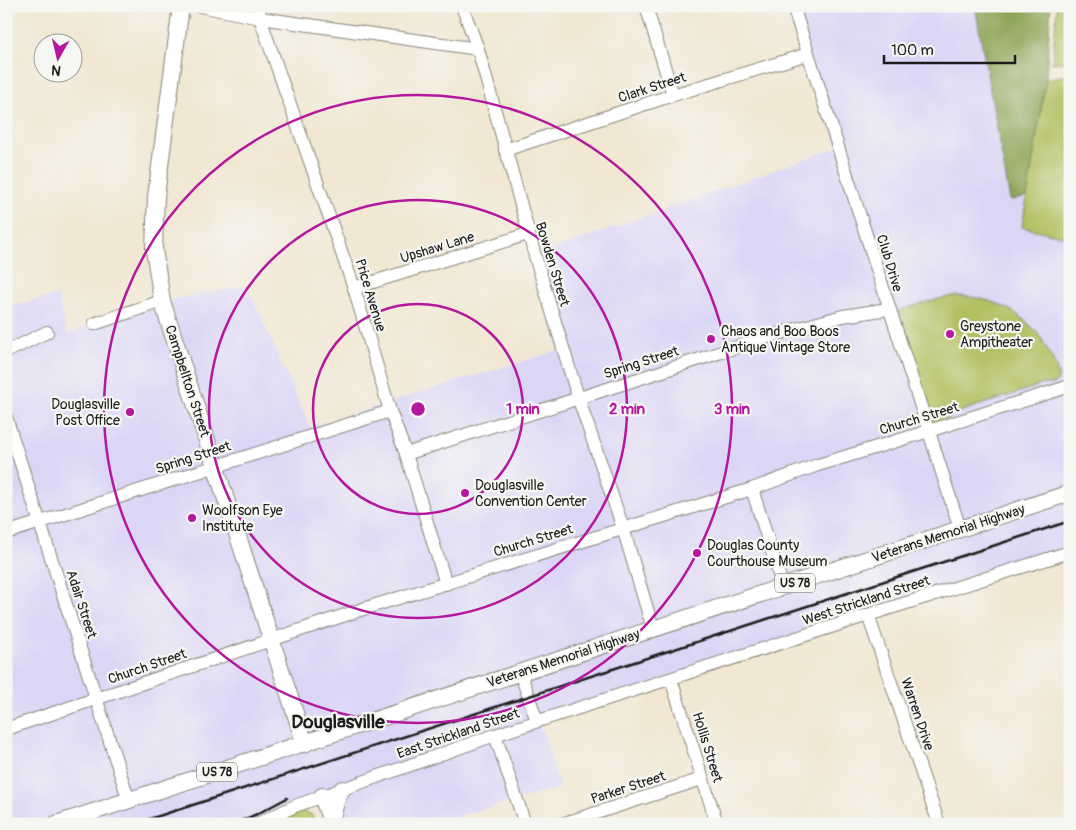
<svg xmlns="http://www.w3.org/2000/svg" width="1076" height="830" font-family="Pangolin,sans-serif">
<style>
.built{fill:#dcd6f6}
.green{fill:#b3c062;stroke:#686e3f}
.forest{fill:#8ea658;stroke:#55613a}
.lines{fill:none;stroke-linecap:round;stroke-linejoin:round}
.minor-casing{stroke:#868277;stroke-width:14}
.major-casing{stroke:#868277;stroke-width:18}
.minor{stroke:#fff;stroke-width:12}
.major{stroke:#fff;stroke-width:16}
.rail{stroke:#1c1c1c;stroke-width:2.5}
.ring{fill:none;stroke:#b5179e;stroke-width:2.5}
.poi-dot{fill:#b5179e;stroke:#f6f6f2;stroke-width:2}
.labels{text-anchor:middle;stroke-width:4.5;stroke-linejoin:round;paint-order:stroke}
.shield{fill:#f6f6f2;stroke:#5d5d5c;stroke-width:1}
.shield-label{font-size:12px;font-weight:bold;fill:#1c1c1c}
.street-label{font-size:14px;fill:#1c1c1c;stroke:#f6f6f2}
.poi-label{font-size:14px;fill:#1c1c1c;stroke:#f6f6f2;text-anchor:start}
.district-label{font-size:19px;font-weight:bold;fill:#1c1c1c;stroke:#f6f6f2}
.centre{fill:#b5179e;stroke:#f6f6f2;stroke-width:2.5}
.ring-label{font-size:15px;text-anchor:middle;font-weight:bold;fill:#b5179e;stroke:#f6f6f2;stroke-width:4.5;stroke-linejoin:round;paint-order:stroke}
</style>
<rect width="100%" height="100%" fill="#f6f6f2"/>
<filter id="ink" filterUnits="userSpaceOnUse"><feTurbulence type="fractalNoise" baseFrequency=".02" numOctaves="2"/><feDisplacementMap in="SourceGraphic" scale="10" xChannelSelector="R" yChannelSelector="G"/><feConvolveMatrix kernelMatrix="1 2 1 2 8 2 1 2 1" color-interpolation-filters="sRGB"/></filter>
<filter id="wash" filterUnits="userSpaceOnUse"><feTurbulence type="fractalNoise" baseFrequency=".0096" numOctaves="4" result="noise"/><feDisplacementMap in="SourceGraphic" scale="20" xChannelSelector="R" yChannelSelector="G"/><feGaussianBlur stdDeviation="1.12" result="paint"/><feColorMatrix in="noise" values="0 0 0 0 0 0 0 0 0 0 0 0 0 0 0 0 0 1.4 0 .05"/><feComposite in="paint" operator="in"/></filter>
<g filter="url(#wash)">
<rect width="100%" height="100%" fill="#f1e7d2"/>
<polygon class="built" points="793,6 975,6 1010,200 1027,197 1022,227 1070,238 1070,552 539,721 560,788 458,816 460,824 345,824 337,801 286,805 250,824 6,824 6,307 57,295 67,334 162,301 247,286 310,427 559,350 535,256 838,147"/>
<g class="green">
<polygon points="1057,6 1070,6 1070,62 1052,63"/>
<polygon points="1070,75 1070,238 1022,227 1046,78"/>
<path d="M954,296c22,0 47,6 65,20 7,5 14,11 19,18 6,8 23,37 20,46 -2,6 -9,4 -14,4l-91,30 -2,3 -16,6 -4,-2 -5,-10 2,-4 -25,-82 -5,-3 -2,-6 3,-5 2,-1 29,-9z"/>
<polygon points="299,811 311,814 318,824 270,824"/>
</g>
<polygon class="forest" points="975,6 1051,6 1046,78 1027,197 1010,201"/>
</g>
<g filter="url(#ink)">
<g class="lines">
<defs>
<g id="minor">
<polyline points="200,6 260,18 478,49"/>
<polyline points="259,6 260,18 354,288 390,411 406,454 446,584"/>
<polyline points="462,6 478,49 535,256 578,397 623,528 653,629"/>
<polyline points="646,6 673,95"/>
<polyline points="793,6 960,529"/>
<polyline points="505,150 673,95 808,54"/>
<polyline points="354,288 528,234"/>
<polyline points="94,324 162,301"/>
<polyline points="6,352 47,332"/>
<polyline points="6,417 129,801"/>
<polyline points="406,454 774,335 843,316 888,309"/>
<polyline points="752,489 783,587"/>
<polyline points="6,533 390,411"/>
<polyline points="868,615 939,824"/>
<polyline points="520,672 537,721"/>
<polyline points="671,679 717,824"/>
<polyline points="6,729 366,608 752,489 815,466 916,435 1070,386"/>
<polyline points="495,735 525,824"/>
<polyline points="257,824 295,806 495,735 868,615 1070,552"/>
<polyline points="562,824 702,779"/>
</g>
<g id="major">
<polyline points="181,6 156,196 154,249 162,301 305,744"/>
<polyline points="322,796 331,822"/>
<polyline points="331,821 337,799 342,789"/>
<polyline points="56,824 1070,493"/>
</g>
</defs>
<use href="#minor" class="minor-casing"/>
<use href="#major" class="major-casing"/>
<use href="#minor" class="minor"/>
<use href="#major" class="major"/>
<g class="rail">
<polyline points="134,824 1070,521"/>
<polyline points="234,824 257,814 287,798"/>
</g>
</g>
</g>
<g class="ring">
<circle cx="418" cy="409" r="105"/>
<circle cx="418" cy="409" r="209"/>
<circle cx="418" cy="409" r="314"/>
</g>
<g class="poi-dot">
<circle cx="950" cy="334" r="5"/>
<circle cx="711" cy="339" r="5"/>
<circle cx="130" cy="412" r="5"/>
<circle cx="465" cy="493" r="5"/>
<circle cx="192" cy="518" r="5"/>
<circle cx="697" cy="553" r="5"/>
</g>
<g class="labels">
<g class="shield">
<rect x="775" y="573.5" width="40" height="19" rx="4"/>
<rect x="197" y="762.5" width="40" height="19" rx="4"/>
</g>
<g class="shield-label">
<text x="795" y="587">US 78</text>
<text x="217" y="776">US 78</text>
</g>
<g class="street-label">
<text transform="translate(652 87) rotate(-18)" y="5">Clark Street</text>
<text transform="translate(437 247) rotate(-17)" y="5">Upshaw Lane</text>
<text transform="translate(890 263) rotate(73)" y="5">Club Drive</text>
<text transform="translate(553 264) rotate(73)" y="5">Bowden Street</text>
<text transform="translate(371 295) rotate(73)" y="5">Price Avenue</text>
<text transform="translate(641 362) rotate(-18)" y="5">Spring Street</text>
<text transform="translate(188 381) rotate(72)" y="5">Campbellton Street</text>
<text transform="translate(919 418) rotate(-17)" y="5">Church Street</text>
<text transform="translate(193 457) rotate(-18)" y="5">Spring Street</text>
<text transform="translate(948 533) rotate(-18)" y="5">Veterans Memorial Highway</text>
<text transform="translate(533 540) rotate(-17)" y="5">Church Street</text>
<text transform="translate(866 600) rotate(-18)" y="5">West Strickland Street</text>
<text transform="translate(82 604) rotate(72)" y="5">Adair Street</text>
<text transform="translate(563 658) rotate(-18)" y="5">Veterans Memorial Highway</text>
<text transform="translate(147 666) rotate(-19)" y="5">Church Street</text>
<text transform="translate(918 714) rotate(71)" y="5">Warren Drive</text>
<text transform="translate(458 733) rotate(-19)" y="5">East Strickland Street</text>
<text transform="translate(708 747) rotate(73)" y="5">Hollis Street</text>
<text transform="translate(628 787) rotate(-18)" y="5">Parker Street</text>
</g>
<g class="poi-label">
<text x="960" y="331">Greystone<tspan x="960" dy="16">Ampitheater</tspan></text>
<text x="721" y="336">Chaos and Boo Boos<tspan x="721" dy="16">Antique Vintage Store</tspan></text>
<text x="120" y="409" text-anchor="end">Douglasville<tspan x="120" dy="16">Post Office</tspan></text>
<text x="475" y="490">Douglasville<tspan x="475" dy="16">Convention Center</tspan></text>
<text x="202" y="515">Woolfson Eye<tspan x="202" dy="16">Institute</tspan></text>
<text x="707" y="550">Douglas County<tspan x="707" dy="16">Courthouse Museum</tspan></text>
</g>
<g class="district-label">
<text x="338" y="728">Douglasville</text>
</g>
</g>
<circle cx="418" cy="409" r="8" class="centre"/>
<g class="ring-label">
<text x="523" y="414">1 min</text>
<text x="627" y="414">2 min</text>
<text x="732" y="414">3 min</text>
</g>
<rect width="1076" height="830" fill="none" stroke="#f6f6f2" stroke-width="25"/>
<g transform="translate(58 58) rotate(188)"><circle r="24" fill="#f6f6f2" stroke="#9f9f9c"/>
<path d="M0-4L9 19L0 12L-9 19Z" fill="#b5179e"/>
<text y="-8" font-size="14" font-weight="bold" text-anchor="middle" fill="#1c1c1c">N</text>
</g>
<path d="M884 55v8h131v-8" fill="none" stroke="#1c1c1c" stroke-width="2.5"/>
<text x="891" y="55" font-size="15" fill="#1c1c1c" stroke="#f6f6f2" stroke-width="4" paint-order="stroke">100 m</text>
</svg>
